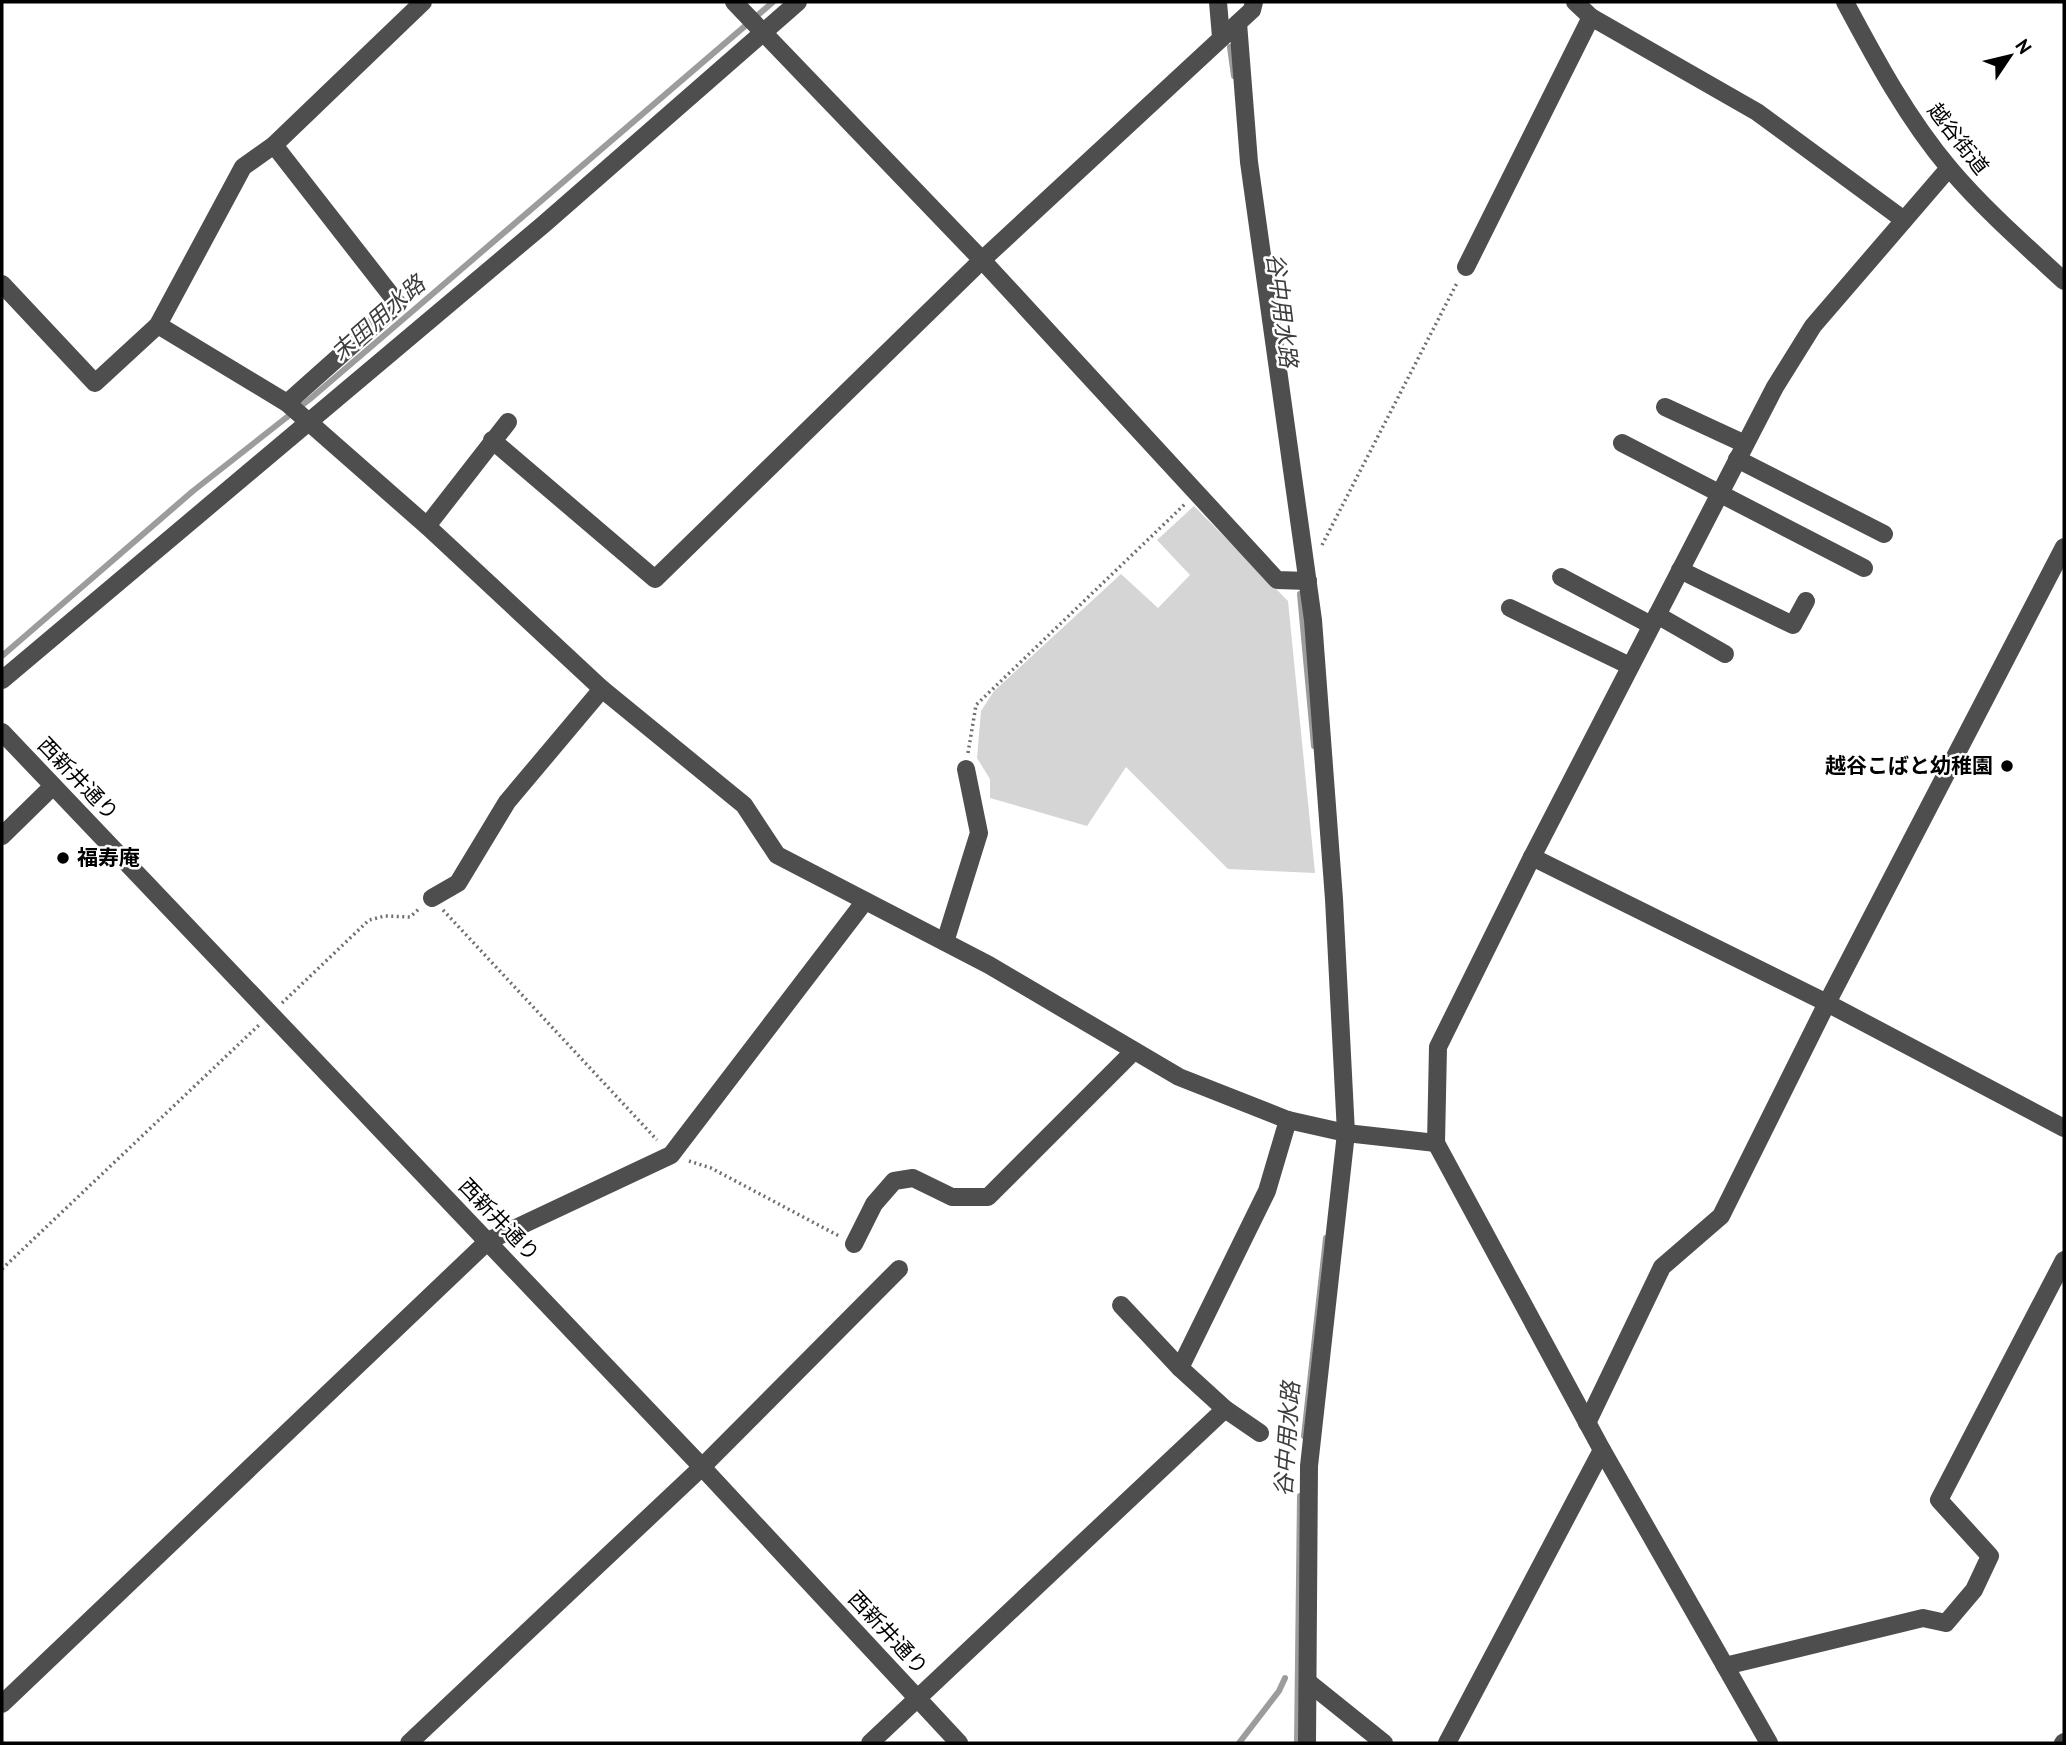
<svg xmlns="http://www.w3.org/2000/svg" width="2066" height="1745" font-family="'PT Sans','Noto Sans JP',sans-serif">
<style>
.green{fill:#d5d5d5}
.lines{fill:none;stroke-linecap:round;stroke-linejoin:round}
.stream{stroke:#9c9c9c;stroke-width:6}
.path{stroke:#707070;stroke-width:3.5;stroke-dasharray:2 3.5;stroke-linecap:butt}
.minor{stroke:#4e4e4e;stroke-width:18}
.poi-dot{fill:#000;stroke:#fff;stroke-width:2.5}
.labels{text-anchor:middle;stroke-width:5;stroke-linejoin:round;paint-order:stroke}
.street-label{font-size:21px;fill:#000;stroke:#fff}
.poi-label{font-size:21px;font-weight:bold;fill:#000;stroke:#fff;text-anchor:end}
.water-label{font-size:23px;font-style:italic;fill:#3d3d3d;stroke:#fff}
</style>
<rect width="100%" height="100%" fill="#fff"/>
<polygon class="green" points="1194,506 1288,601 1315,873 1228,869 1126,767 1087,826 990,798 990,779 977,758 981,711 994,691 1121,574 1158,608 1190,575 1157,540"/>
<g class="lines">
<g class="stream">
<polyline points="1230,47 1234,76"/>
<polyline points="1300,594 1314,746"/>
<polyline points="2,656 193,491 310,399 773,2"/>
<polyline points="1304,1436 1326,1238"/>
<polyline points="1239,1743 1279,1691 1285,1678"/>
<polyline points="1297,1743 1300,1496"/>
</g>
<g class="path">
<polyline points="1322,545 1458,281"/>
<polyline points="968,753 976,705 1185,504"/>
<polyline points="443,910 657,1140"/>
<polyline points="282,1003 369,920 385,916 410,917 420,908"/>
<polyline points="689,1161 711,1168 839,1236"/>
<polyline points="2,1269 259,1025"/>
</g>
<g class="minor">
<polyline points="734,2 982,260 1277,580 1308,581"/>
<polyline points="1218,2 1221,37"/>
<polyline points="1575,2 1591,17 1757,112 1904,220"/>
<path d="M1845,2c31,58 62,116 105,167 34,40 75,76 114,112"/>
<polyline points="1238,23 1249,162 1313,620 1334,899 1346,1133 1309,1466 1307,1743"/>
<polyline points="274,145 398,304 287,403"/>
<polyline points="1466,267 1591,17"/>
<polyline points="2,284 95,383 158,325 243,167 274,145 423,2"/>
<polyline points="158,325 287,403 427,526 602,689 744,805 777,855 989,965 1179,1077 1288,1120 1346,1133 1436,1143"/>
<polyline points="1665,407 1745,444"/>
<polyline points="492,440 655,579 982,260 1252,10 1254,2"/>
<polyline points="1622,443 1864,568"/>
<polyline points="1737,459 1884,534"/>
<polyline points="427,526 508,422"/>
<polyline points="1680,570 1793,625 1806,601"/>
<polyline points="1561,577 1651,625"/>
<polyline points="1510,608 1630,666"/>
<polyline points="1657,615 1725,654"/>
<polyline points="2,680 544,224 798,2"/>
<polyline points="2,732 702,1467 959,1743"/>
<polyline points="2,836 53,786"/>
<polyline points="1532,857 1827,1003 2064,1128"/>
<polyline points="432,898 458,883 507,802 602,689"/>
<polyline points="945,942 979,833 966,769"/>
<polyline points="854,1244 874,1204 894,1181 913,1178 952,1197 988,1197 1134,1051"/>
<polyline points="1121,1305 1180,1368"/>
<polyline points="1587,1423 1662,1267 1721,1216 1827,1003 2064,547"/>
<polyline points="1260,1433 1225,1409 1180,1368 1267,1191 1288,1120"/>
<polyline points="1725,1666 1923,1618 1946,1623 1974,1590 1990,1556 1939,1500 2064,1260"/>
<polyline points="1308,1682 1384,1743"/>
<polyline points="2,1704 488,1241 671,1155 865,901"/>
<polyline points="409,1743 702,1467 899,1269"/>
<polyline points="870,1743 1225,1409"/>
<polyline points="1447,1743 1602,1450"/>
<polyline points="1769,1743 1602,1450 1436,1143 1438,1047 1532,857 1775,387 1813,326 1949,168"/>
<polyline points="2063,1743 2064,1742"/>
</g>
</g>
<g class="poi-dot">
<circle cx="2007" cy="766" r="7"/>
<circle cx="63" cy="858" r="7"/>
</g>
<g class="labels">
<g class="street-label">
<text transform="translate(1958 139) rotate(52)" y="7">越谷街道</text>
<text transform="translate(78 779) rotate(46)" y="7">西新井通り</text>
<text transform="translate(499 1220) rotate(46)" y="7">西新井通り</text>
<text transform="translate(888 1633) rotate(47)" y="7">西新井通り</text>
</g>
<g class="poi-label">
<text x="1993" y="773">越谷こばと幼稚園</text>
<text x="77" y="865" text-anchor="start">福寿庵</text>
</g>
<g class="water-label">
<text transform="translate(1282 310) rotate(83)" y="8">谷中用水路</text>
<text transform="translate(378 318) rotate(-41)" y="8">末田用水路</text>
<text transform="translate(1287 1439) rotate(-86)" y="8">谷中用水路</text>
</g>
</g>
<rect width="2066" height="1745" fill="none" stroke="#000000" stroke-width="7"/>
<g transform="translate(2010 56) rotate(55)" stroke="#ffffff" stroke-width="5" paint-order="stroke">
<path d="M0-5L12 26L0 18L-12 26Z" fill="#000000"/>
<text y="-10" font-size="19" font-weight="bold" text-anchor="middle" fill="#000000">N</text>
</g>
</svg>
